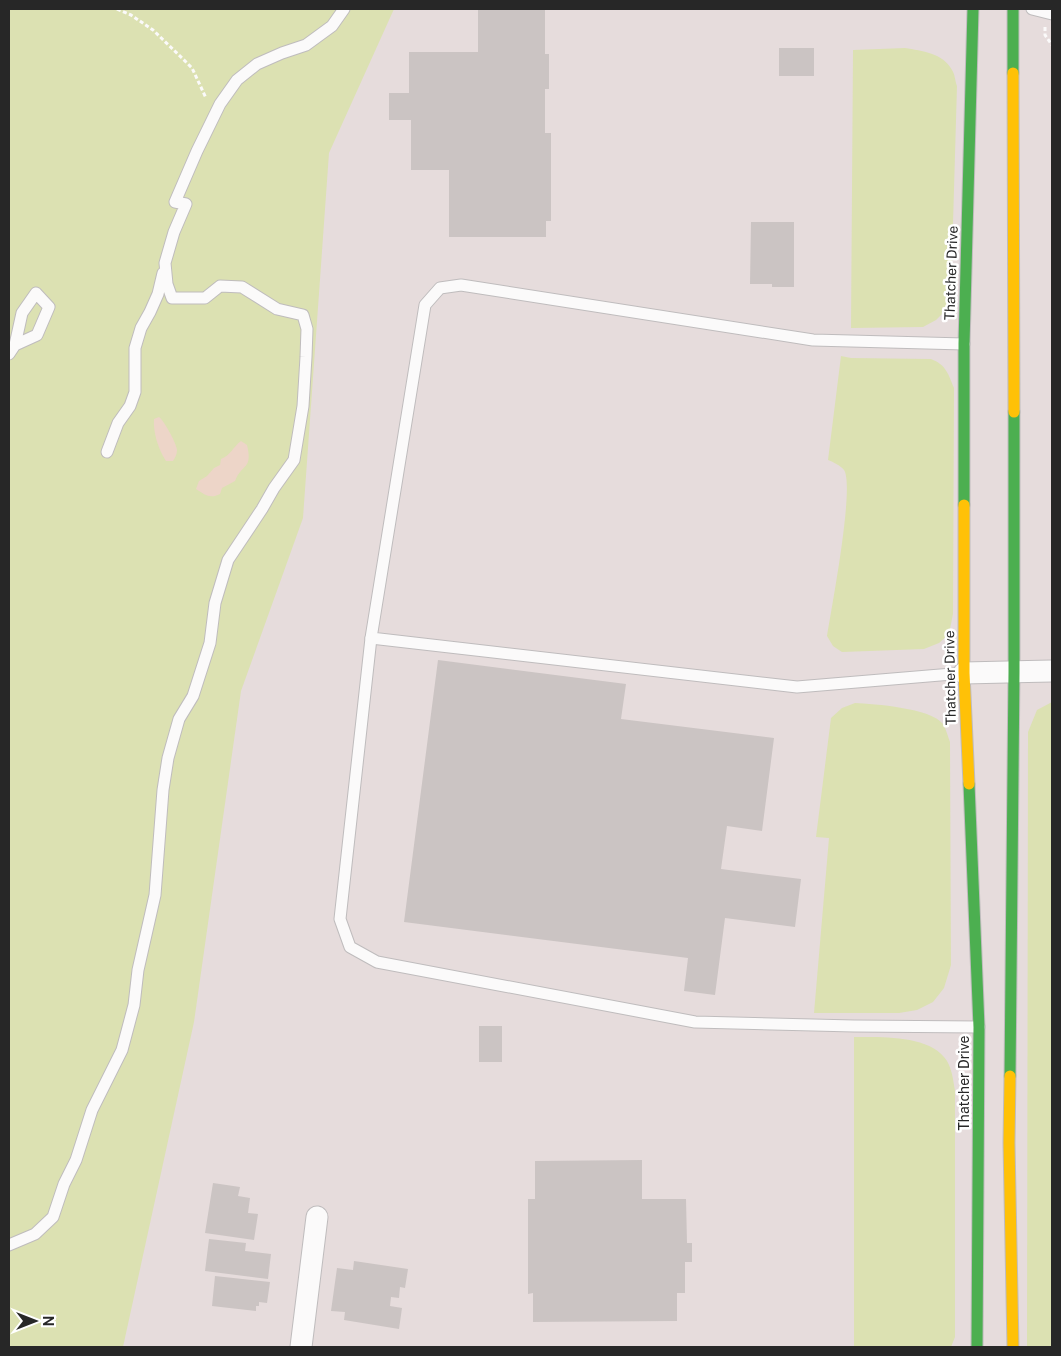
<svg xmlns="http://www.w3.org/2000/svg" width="1061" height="1356" font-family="'Public Sans',sans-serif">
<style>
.green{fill:#dce1b2}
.sand{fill:#edd5c8}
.building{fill:#cbc4c3}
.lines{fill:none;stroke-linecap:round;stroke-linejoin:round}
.lane-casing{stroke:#bfbcbd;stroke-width:13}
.street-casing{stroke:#bfbcbd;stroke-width:23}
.fast-casing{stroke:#bfbcbd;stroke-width:13}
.slow-casing{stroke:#bfbcbd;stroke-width:13}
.path{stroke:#fbfafa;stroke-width:3;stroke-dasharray:4 2.5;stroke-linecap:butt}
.lane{stroke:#fbfafa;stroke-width:11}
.street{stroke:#fbfafa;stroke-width:21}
.fast{stroke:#4caf50;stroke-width:11}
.slow{stroke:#ffc107;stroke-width:11}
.labels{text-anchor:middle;stroke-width:5;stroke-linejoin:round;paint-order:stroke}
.street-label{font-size:14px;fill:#272727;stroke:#fff}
</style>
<rect width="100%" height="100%" fill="#e6dcdc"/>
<g class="green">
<polygon points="9,9 394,9 329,153 303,518 241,691 194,1022 123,1347 9,1347"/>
<path d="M905,48c17,3 38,5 47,22 3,4 3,11 5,16l-6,207 -5,17 -10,10 -13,7 -72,1 2,-278z"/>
<path d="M841,356l10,2 80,1c15,6 17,14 23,29l-1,226 -4,20 -10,9 -15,6 -82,3 -9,-6 -6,-10c4,-25 28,-150 17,-166 -3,-4 -11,-8 -16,-10z"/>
<polygon points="1052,702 1052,1347 1027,1347 1028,732 1037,710"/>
<path d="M855,703c19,1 76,5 88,21 3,5 5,13 7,18l1,223 -7,23 -11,14 -16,8 -18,3h-85l15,-175 -13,-1 15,-119 11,-10z"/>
<path d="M854,1037c26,0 72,-2 90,20 8,9 9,23 11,34v246l-4,10h-97z"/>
</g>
<g class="sand">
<path d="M159,417c6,5 17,26 18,33 0,4 -2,8 -4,11h-7c-8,-12 -13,-29 -12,-42z"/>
<path d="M241,441l6,4c6,25 -5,18 -12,36l-13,7 -2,6c-10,5 -15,1 -24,-5l3,-8 8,-5 7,-8 6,-3 1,-6c9,-3 12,-12 20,-18z"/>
</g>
<g class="building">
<polygon points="478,9 545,9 545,54 549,54 549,89 545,89 545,133 551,133 551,221 546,221 546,237 449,237 449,170 411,170 411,120 389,120 389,93 409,93 409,52 478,52"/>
<rect x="779" y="48" width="35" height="28"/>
<polygon points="751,222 794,222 794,287 772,287 772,284 750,284"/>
<polygon points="438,660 626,684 621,719 774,738 762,831 727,826 721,869 801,879 795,927 725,918 715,995 684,991 688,958 404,922"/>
<rect x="479" y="1026" width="23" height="36"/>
<polygon points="642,1160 642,1199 686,1199 687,1243 692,1243 692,1262 685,1262 685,1293 677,1293 677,1321 533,1322 533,1293 528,1294 528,1199 535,1199 535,1161"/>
<polygon points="213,1183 240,1187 238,1196 250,1198 248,1213 258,1214 254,1240 205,1233"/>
<polygon points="209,1239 246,1243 245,1251 271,1254 268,1279 205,1271"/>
<polygon points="354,1261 408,1269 405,1288 400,1287 399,1298 391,1297 390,1306 402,1308 399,1329 344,1320 345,1312 331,1311 337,1268 353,1270"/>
<polygon points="215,1276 270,1282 267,1303 259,1302 259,1306 256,1306 256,1311 212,1306"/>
</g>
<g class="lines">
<defs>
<g id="lane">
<polyline points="1032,9 1052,14"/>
<polyline points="964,344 813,340 461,285 440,288 425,305 371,638 797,687 964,673"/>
<polyline points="9,354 15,345 22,313 36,293 49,307 37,335 15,345"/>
<polyline points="107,452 118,423 130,406 135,392 135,348 141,328 150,312 158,294 163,273"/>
<polyline points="371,638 340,919 350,947 377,962 695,1022 854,1026 979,1027"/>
<polyline points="9,1245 35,1234 53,1217 64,1184 76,1160 92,1110 122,1050 134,1005 138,970 155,895 163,790 168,758 179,719 193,696 210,643 215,603 228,560 262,509 274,488 294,460 303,406 306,357 307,329 303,315 277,309 242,287 220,286 205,298 172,298 167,284 165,263 174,232 186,204 175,202 197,151 220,104 237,80 257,64 282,53 306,45 332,26 344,9"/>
</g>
<g id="street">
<polyline points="964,673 1052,671"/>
<polyline points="301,1347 317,1217"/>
</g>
<g id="fast">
<polyline points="1013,9 1013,73"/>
<polyline points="964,505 964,344 973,9"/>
<polyline points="969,784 979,1027 977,1347"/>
<polyline points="1010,1076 1014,672 1014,412"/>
</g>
<g id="slow">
<polyline points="1013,73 1014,412"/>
<polyline points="964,505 964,673 969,784"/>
<polyline points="1010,1076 1009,1143 1013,1347"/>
</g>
</defs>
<use href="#lane" class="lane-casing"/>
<use href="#street" class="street-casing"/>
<use href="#fast" class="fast-casing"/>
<use href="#slow" class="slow-casing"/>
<g class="path">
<polyline points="117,9 131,15 153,30 182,58 192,68 206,98"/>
<polyline points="1045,27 1045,35 1052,45"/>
</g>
<use href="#lane" class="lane"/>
<use href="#street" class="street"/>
<use href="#fast" class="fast"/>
<use href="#slow" class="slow"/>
</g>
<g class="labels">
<g class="street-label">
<text transform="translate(951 273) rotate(-88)" y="5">Thatcher Drive</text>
<text transform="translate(950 678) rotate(-91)" y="5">Thatcher Drive</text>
<text transform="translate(964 1083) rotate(-90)" y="5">Thatcher Drive</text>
</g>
</g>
<rect width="1061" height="1356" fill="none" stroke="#272727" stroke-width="20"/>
<g transform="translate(35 1321) rotate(90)" stroke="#ffffff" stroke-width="4" paint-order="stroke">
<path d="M0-4L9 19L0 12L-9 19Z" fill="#272727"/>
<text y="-8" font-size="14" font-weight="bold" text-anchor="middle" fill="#272727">N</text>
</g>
</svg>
